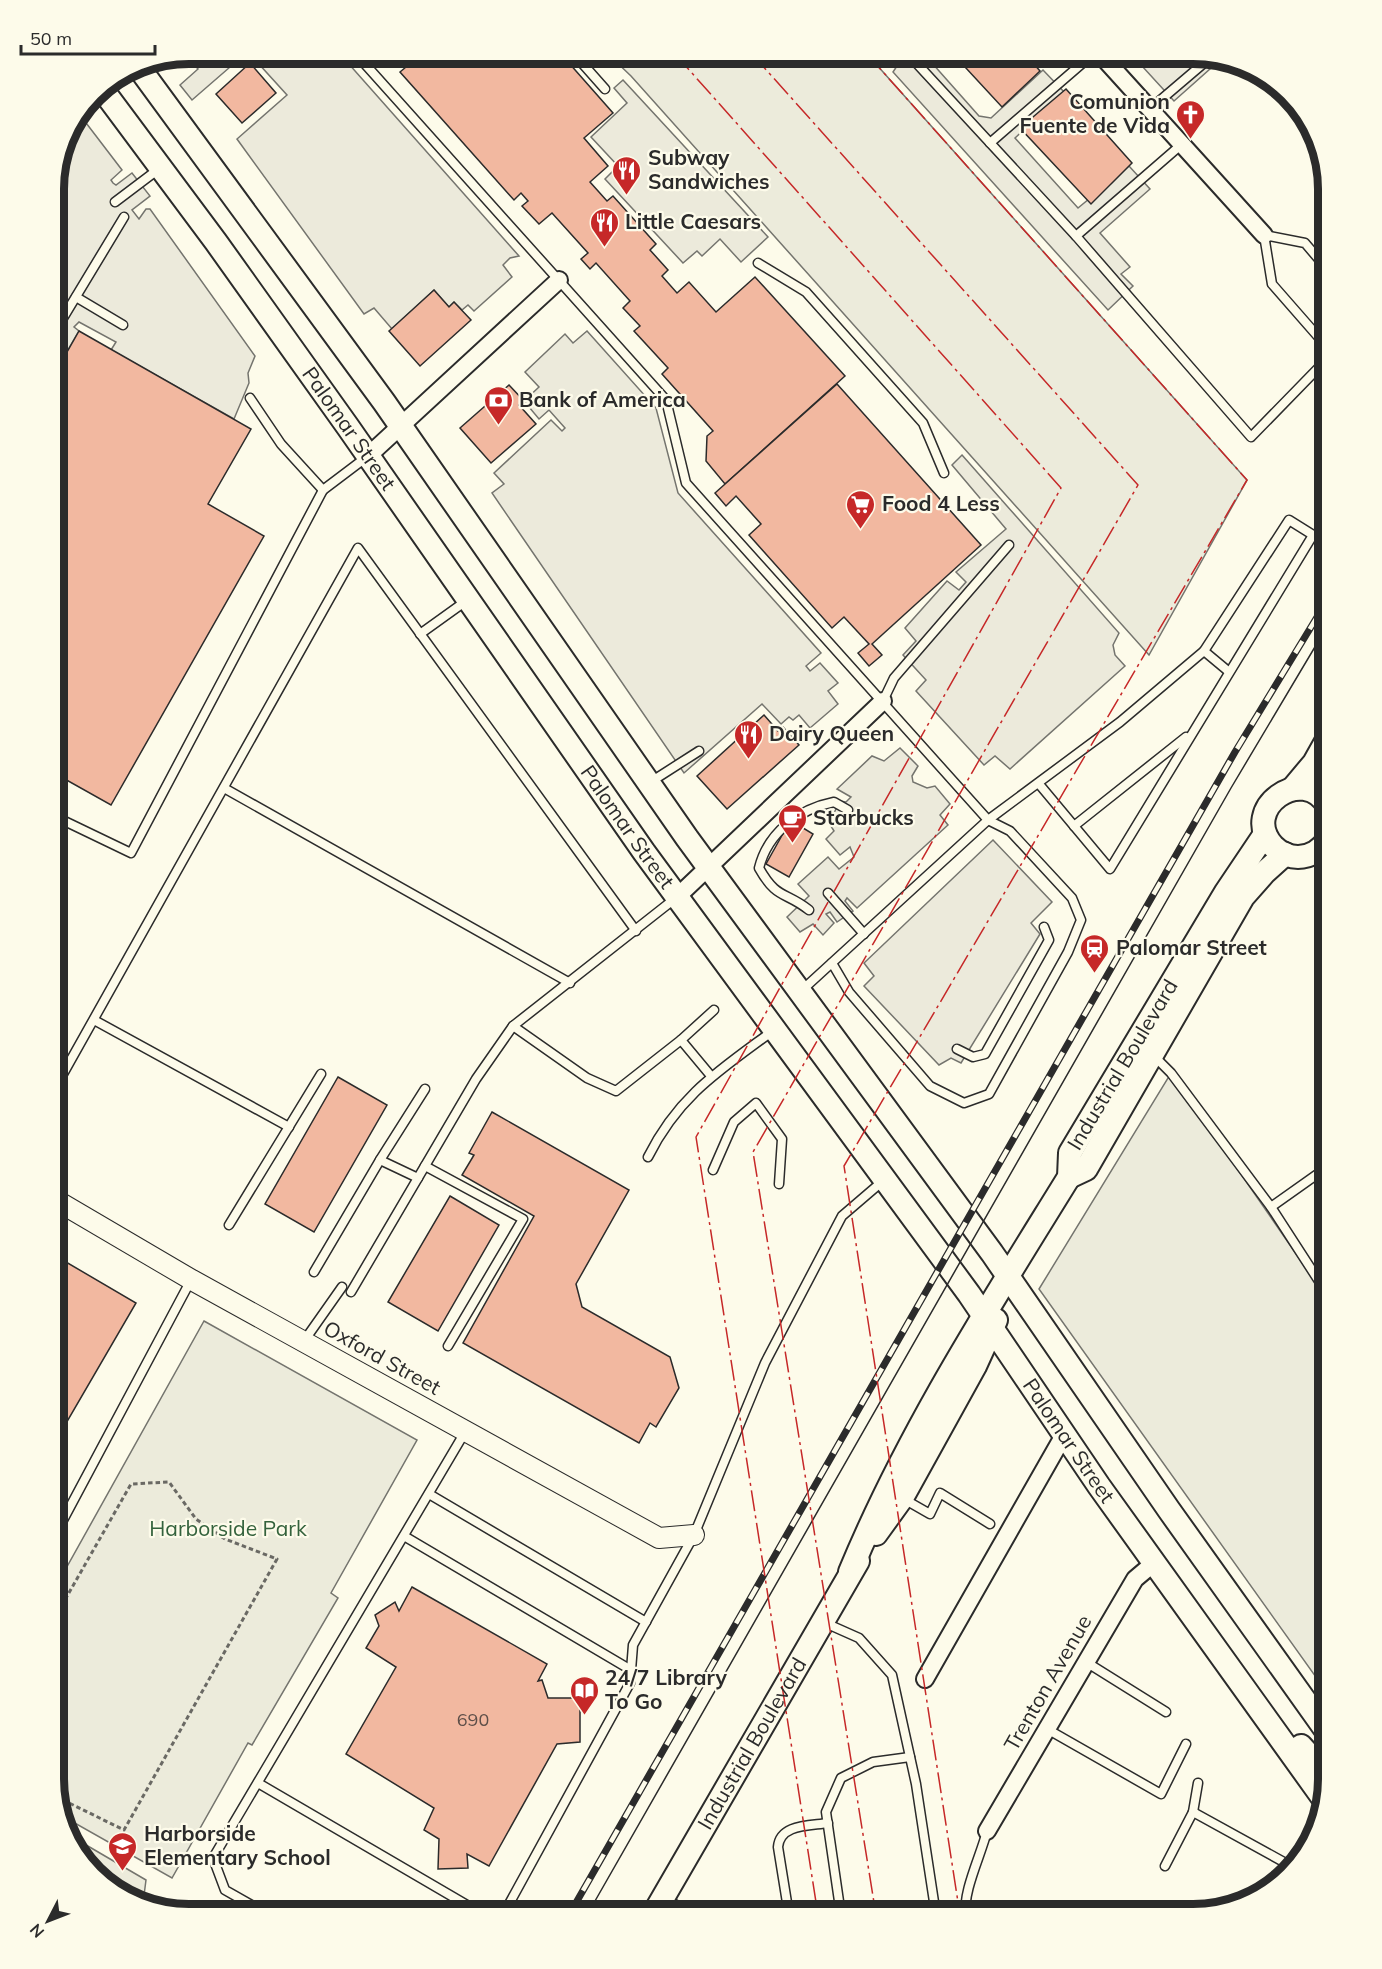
<svg xmlns="http://www.w3.org/2000/svg" width="1382" height="1969" font-family="Mulish,sans-serif">
<style>
.green{fill:#ecebdb;stroke:#74746e;stroke-width:1.5}
.parking{fill:#eceadb;stroke:#74746e;stroke-width:1.5}
.building{fill:#f2b8a0;stroke:#2b2b2b;stroke-width:1.5}
.lines{fill:none;stroke-linecap:round;stroke-linejoin:round}
.service-casing{stroke:#2b2b2b;stroke-width:11}
.minor-casing{stroke:#2b2b2b;stroke-width:20}
.tertiary-casing{stroke:#2b2b2b;stroke-width:22}
.secondary-casing{stroke:#2b2b2b;stroke-width:26}
.path{stroke:#6a6964;stroke-width:3;stroke-dasharray:4.5 3;stroke-linecap:butt}
.service{stroke:#fdfbea;stroke-width:8}
.minor{stroke:#fdfbea;stroke-width:16}
.tertiary{stroke:#fdfbea;stroke-width:20}
.secondary{stroke:#fdfbea;stroke-width:22}
.tram{stroke:#2b2b2b;stroke-width:1.5}
.rail-casing{stroke:#2b2b2b;stroke-width:7}
.rail{stroke:#fdfbea;stroke-width:4.5;stroke-dasharray:14;stroke-linecap:butt}
.power{stroke:#c62828;stroke-width:1.5;stroke-dasharray:21 4.5 3 4.5;stroke-linecap:butt}
.labels{text-anchor:middle;stroke-width:4.5;stroke-linejoin:round;paint-order:stroke}
.number-label{font-size:18px;fill:#5d4e48}
.poi-label{font-size:21px;font-weight:bold;fill:#2b2b2b;stroke:#fdfbea;text-anchor:start}
.street-label{font-size:21px;fill:#2b2b2b;stroke:#fdfbea}
.park-label{font-size:21px;fill:#34623c;stroke:#fdfbea}
.rim{fill:none;stroke:#2b2b2b;stroke-width:8}
</style>
<rect width="100%" height="100%" fill="#fdfbea"/>
<g class="green">
<polygon points="608,54 867,54 1247,480 1149,655 631,76"/>
<polygon points="1171,1073 1328,1300 1328,1694 1039,1289"/>
<polygon points="204,1321 417,1440 331,1593 338,1598 252,1745 248,1743 172,1878 64,1817 54,1779 54,1590"/>
<polygon points="69,1835 146,1880 143,1903 122,1897 72,1847"/>
</g>
<g class="parking">
<polygon points="245,54 192,100 180,85 198,69 186,55"/>
<polygon points="270,54 340,54 519,256 510,258 503,265 512,277 474,311 468,305 462,310 454,302 449,307 434,290 392,329 374,308 364,314 237,139 287,95 258,63"/>
<polygon points="905,54 924,54 979,116 991,118 1043,70 1065,93 1015,138 1078,208 1129,166 1150,189 1100,233 1130,267 1121,274 1133,286 1108,310 893,72"/>
<polygon points="1131,54 1201,54 1220,60 1174,101"/>
<polygon points="623,80 768,237 741,262 720,239 702,256 697,251 683,263 605,179 618,166 591,137 627,103 614,88"/>
<polygon points="80,115 122,170 111,180 113,183 116,185 132,173 150,196 132,210 139,219 146,209 150,209 255,356 248,373 249,383 234,419 111,350 116,342 79,322 74,327 79,331 54,374 54,181 64,138"/>
<polygon points="587,331 656,408 678,493 821,653 806,666 810,671 820,663 838,683 828,691 838,704 810,728 799,715 793,720 789,717 781,724 762,704 684,773 492,493 504,484 494,473 551,420 562,431 565,428 549,410 539,419 524,401 539,387 525,372 565,334 573,343"/>
<polygon points="962,455 1119,633 1113,645 1115,655 1125,666 1010,769 995,756 984,765 916,691 926,680 903,655 916,641 905,628 947,581 959,590 966,582 956,572 1006,529 952,465"/>
<polygon points="900,748 918,766 912,776 913,782 927,788 935,786 950,804 940,815 948,825 857,908 847,898 845,901 853,911 837,922 830,912 826,914 834,923 823,935 813,924 800,932 787,917 809,896 798,884 828,857 839,869 854,857 850,847 840,855 826,839 834,831 829,823 840,801 846,802 851,797 837,789 872,756 884,761"/>
<polygon points="993,840 1052,902 1031,923 1040,934 961,1063 951,1058 939,1065 864,986 874,976 864,963"/>
</g>
<g class="building">
<polygon points="394,54 561,54 613,113 584,138 608,166 590,182 607,201 613,196 656,244 650,250 668,270 662,276 677,293 689,282 716,312 755,277 845,376 725,484 706,461 707,436 713,431 662,374 668,368 634,331 640,326 623,308 630,301 596,263 590,269 581,259 588,253 552,213 539,224 522,206 528,201 521,193 514,200 400,72 406,67"/>
<polygon points="953,54 1025,54 1040,71 1002,107"/>
<polygon points="250,63 276,93 242,123 216,94"/>
<polygon points="1066,89 1132,163 1091,204 1020,128"/>
<polygon points="434,290 449,307 454,302 471,320 420,366 389,331"/>
<polygon points="79,331 251,429 208,504 264,536 111,805 54,773 54,375"/>
<polygon points="837,384 981,545 872,644 882,655 869,666 858,653 869,644 844,617 832,628 749,535 761,524 736,496 726,506 715,493"/>
<polygon points="509,385 524,401 519,405 536,424 491,463 460,428"/>
<polygon points="764,715 778,731 783,727 799,745 727,809 697,776"/>
<polygon points="795,823 813,834 789,877 766,864 785,830 789,833"/>
<polygon points="54,848 64,854 54,871"/>
<polygon points="338,1077 387,1105 314,1232 265,1204"/>
<polygon points="492,1112 629,1190 576,1284 582,1307 670,1357 679,1388 656,1427 650,1423 639,1443 463,1343 534,1216 462,1175 474,1155 469,1153"/>
<polygon points="450,1196 499,1225 438,1331 388,1302"/>
<polygon points="54,1255 136,1303 54,1444"/>
<polygon points="412,1587 547,1664 538,1681 542,1680 548,1698 580,1698 580,1742 557,1744 489,1866 467,1854 468,1868 438,1869 439,1839 424,1830 434,1808 346,1754 396,1667 366,1648 379,1626 375,1615 395,1602 399,1611"/>
</g>
<g class="lines">
<defs>
<g id="service">
<polyline points="356,54 666,400 686,483 988,820 1010,831 1072,898 1081,920 1068,952 989,1094 964,1103 930,1086 849,992 832,963"/>
<polyline points="574,54 605,89"/>
<polyline points="908,54 1076,236"/>
<polyline points="1150,109 1211,57"/>
<polyline points="990,143 1093,54"/>
<polyline points="1182,144 1076,236 1251,437 1328,358"/>
<polyline points="115,202 160,168"/>
<polyline points="758,263 806,292 923,423 944,473"/>
<polyline points="76,297 123,325"/>
<polyline points="54,333 124,217"/>
<polyline points="1328,348 1272,284 1264,235 1305,243 1328,270"/>
<polyline points="323,490 368,456"/>
<polyline points="420,634 466,601"/>
<polyline points="1204,651 1228,671"/>
<polyline points="883,701 894,678 1009,545"/>
<polyline points="649,783 699,751"/>
<polyline points="224,788 570,983"/>
<polyline points="54,816 131,853 323,490 281,444 250,398"/>
<polyline points="1074,826 1186,737"/>
<polyline points="828,893 864,934"/>
<polyline points="677,897 513,1026 587,1078 616,1091 681,1040"/>
<path d="M809,910c-24,-19 -32,-10 -50,-42 9,-36 40,-59 75,-66l14,8"/>
<polyline points="800,992 988,820 1120,722 1204,651 1289,520 1313,535 1110,869 1039,784"/>
<polyline points="94,1020 289,1127"/>
<polyline points="957,1049 973,1057 985,1054 1049,940 1044,927"/>
<polyline points="1153,1055 1171,1073 1271,1207 1328,1295"/>
<polyline points="711,1076 681,1040 714,1010"/>
<polyline points="54,1090 358,548 636,931"/>
<path d="M648,1157c31,-62 72,-87 126,-127"/>
<polyline points="425,1166 523,1219 448,1346"/>
<polyline points="713,1170 734,1122 756,1103 782,1139 779,1184"/>
<polyline points="418,1178 380,1160 425,1089"/>
<polyline points="1271,1207 1319,1173"/>
<polyline points="229,1225 321,1074"/>
<polyline points="314,1272 380,1160"/>
<polyline points="351,1292 476,1079 513,1026"/>
<polyline points="304,1341 342,1287"/>
<polyline points="429,1494 646,1622"/>
<polyline points="902,1498 930,1514 940,1493 990,1524"/>
<polyline points="404,1536 631,1670"/>
<polyline points="54,1537 191,1280"/>
<polyline points="823,1622 859,1638 892,1675 916,1784 936,1915"/>
<polyline points="1086,1662 1166,1712"/>
<polyline points="1047,1729 1161,1794 1186,1744"/>
<polyline points="258,1783 484,1915"/>
<polyline points="1193,1812 1198,1783"/>
<polyline points="1165,1866 1193,1812 1291,1866"/>
<polyline points="269,1915 225,1890 213,1858 465,1432"/>
<polyline points="503,1915 630,1683 633,1645 694,1535 765,1363 842,1216 884,1180"/>
<path d="M789,1915l-11,-68c2,-23 31,-21 50,-24"/>
<polyline points="841,1915 826,1812 841,1778 873,1762 910,1757"/>
<path d="M966,1915c-4,-22 15,-60 21,-84"/>
</g>
<g id="minor">
<polyline points="1100,54 1264,235"/>
<polyline points="368,456 559,280"/>
<polyline points="1319,850 1328,864"/>
<polyline points="677,897 883,701"/>
<polyline points="925,1679 1064,1435"/>
<polyline points="987,1831 1135,1579 1154,1563"/>
<polyline points="1296,1861 1312,1839"/>
<polyline points="661,1901 684,1915"/>
</g>
<polyline id="tertiary" points="54,1199 192,1280 659,1538 694,1535"/>
<g id="secondary">
<polyline points="137,65 384,402 687,838 992,1253 1169,1510 1328,1733"/>
<path id="s1" d="M102,89l114,153 132,185 296,425 325,442 130,192 224,312"/>
<polyline points="1293,788 1314,763 1328,738"/>
<path d="M1328,839c-6,11 -18,18 -30,18 -10,0 -19,-5 -25,-11 -34,-37 30,-83 55,-40"/>
<polyline points="1069,1177 1086,1169 1243,897 1265,872 1285,854"/>
<polyline points="876,1534 902,1498 975,1366 996,1320"/>
<path id="s2" d="M850,1572c58,-140 140,-267 219,-395l1,-24 156,-261 39,-58"/>
<polyline points="1301,1746 1328,1776"/>
<path id="s3" d="M653,1915l205,-354"/>
</g>
</defs>
<use href="#service" class="service-casing"/>
<use href="#minor" class="minor-casing"/>
<use href="#tertiary" class="tertiary-casing"/>
<use href="#secondary" class="secondary-casing"/>
<polyline class="path" points="54,1619 131,1484 169,1482 196,1519 225,1539 277,1559 124,1830 59,1798"/>
<use href="#service" class="service"/>
<use href="#minor" class="minor"/>
<use href="#tertiary" class="tertiary"/>
<use href="#secondary" class="secondary"/>
<polyline class="tram" points="587,1915 1231,788 1328,625"/>
<defs>
<polyline id="rail" points="569,1915 1235,752 1328,599"/>
</defs>
<use href="#rail" class="rail-casing"/>
<use href="#rail" class="rail"/>
<g class="power">
<polyline points="675,54 1061,488 696,1137 818,1915"/>
<polyline points="752,54 1138,485 753,1152 876,1915"/>
<polyline points="867,54 1247,480 844,1166 960,1915"/>
</g>
</g>
<defs>
<symbol id="church-pin" viewBox="-11 -11 22 30"><path d="M0 17L-7.5 6A9.5 9.5 0 1 1 7.5 6Z" fill="#c62828" stroke="#fdfbea"/><path d="M-1.2-6h2.4v3.5h3.3v2.4h-3.3V6h-2.4V-.1h-3.3v-2.4h3.3Z" fill="#fff"/></symbol>
<symbol id="restaurant-pin" viewBox="-11 -11 22 30"><path d="M0 17L-7.5 6A9.5 9.5 0 1 1 7.5 6Z" fill="#c62828" stroke="#fdfbea"/><path d="M-5-6h1v4h1v-4h1v4h1v-4h1v5L-1.5 .5V6h-2V.5L-5-1ZM5-6V6H3V1.5H1.5Q1.5-4 5-6Z" fill="#fff"/></symbol>
<symbol id="bank-pin" viewBox="-11 -11 22 30"><path d="M0 17L-7.5 6A9.5 9.5 0 1 1 7.5 6Z" fill="#c62828" stroke="#fdfbea"/><path d="M-6-4H6V4H-6ZM0-2.3a2.3 2.3 0 1 0 0 4.6a2.3 2.3 0 1 0 0-4.6Z" fill="#fff"/></symbol>
<symbol id="supermarket-pin" viewBox="-11 -11 22 30"><path d="M0 17L-7.5 6A9.5 9.5 0 1 1 7.5 6Z" fill="#c62828" stroke="#fdfbea"/><path d="M-6-5.5h2.5l.6 2H6L4.5 2H-2.5L-4.4-4H-6ZM-1.5 3.2a1.3 1.3 0 1 0 .1 0ZM3 3.2a1.3 1.3 0 1 0 .1 0Z" fill="#fff"/></symbol>
<symbol id="cafe-pin" viewBox="-11 -11 22 30"><path d="M0 17L-7.5 6A9.5 9.5 0 1 1 7.5 6Z" fill="#c62828" stroke="#fdfbea"/><path d="M-5.5-4.5H6V0H3Q3 3.5 0 3.5H-2.5Q-5.5 3.5-5.5 0ZM3-3.2v2h1.7v-2ZM-6 4.5H4V6H-6Z" fill="#fff"/></symbol>
<symbol id="station-pin" viewBox="-11 -11 22 30"><path d="M0 17L-7.5 6A9.5 9.5 0 1 1 7.5 6Z" fill="#c62828" stroke="#fdfbea"/><path d="M-3-6H3Q5-6 5-4V2Q5 4 3 4L4.5 6H3L1.5 4h-3L-3 6H-4.5L-3 4Q-5 4-5 2V-4Q-5-6-3-6ZM-3.5-4v3h7v-3ZM-3.5 1v1.5H-2V1ZM2 1v1.5H3.5V1Z" fill="#fff"/></symbol>
<symbol id="library-pin" viewBox="-11 -11 22 30"><path d="M0 17L-7.5 6A9.5 9.5 0 1 1 7.5 6Z" fill="#c62828" stroke="#fdfbea"/><path d="M-6-4Q-3-5.5-.7-3.5V5Q-3 3-6 4ZM6-4Q3-5.5 .7-3.5V5Q3 3 6 4Z" fill="#fff"/></symbol>
<symbol id="school-pin" viewBox="-11 -11 22 30"><path d="M0 17L-7.5 6A9.5 9.5 0 1 1 7.5 6Z" fill="#c62828" stroke="#fdfbea"/><path d="M0-5L7-2L0 1L-7-2ZM-4 1L0 2.5L4 1V4Q0 6-4 4Z" fill="#fff"/></symbol>
</defs>
<g fill-rule="evenodd">
<use href="#church-pin" x="1174" y="98" width="33" height="45"/>
<use href="#restaurant-pin" x="610" y="154" width="33" height="45"/>
<use href="#restaurant-pin" x="588" y="206" width="33" height="45"/>
<use href="#bank-pin" x="482" y="384" width="33" height="45"/>
<use href="#supermarket-pin" x="844" y="488" width="33" height="45"/>
<use href="#restaurant-pin" x="732" y="718" width="33" height="45"/>
<use href="#cafe-pin" x="776" y="802" width="33" height="45"/>
<use href="#station-pin" x="1078" y="932" width="33" height="45"/>
<use href="#library-pin" x="568" y="1674" width="33" height="45"/>
<use href="#school-pin" x="106" y="1830" width="33" height="45"/>
</g>
<g class="labels">
<g class="number-label">
<text x="473" y="1726">690</text>
</g>
<g class="poi-label">
<text x="1170" y="109" text-anchor="end">Comunion<tspan x="1170" dy="24">Fuente de Vida</tspan></text>
<text x="648" y="165">Subway<tspan x="648" dy="24">Sandwiches</tspan></text>
<text x="625" y="229">Little Caesars</text>
<text x="519" y="407">Bank of America</text>
<text x="882" y="511">Food 4 Less</text>
<text x="769" y="741">Dairy Queen</text>
<text x="813" y="825">Starbucks</text>
<text x="1116" y="955">Palomar Street</text>
<text x="605" y="1685">24/7 Library<tspan x="605" dy="24">To Go</tspan></text>
<text x="144" y="1841">Harborside<tspan x="144" dy="24">Elementary School</tspan></text>
</g>
<g class="street-label">
<text dy="7" stroke="none"><textPath href="#s1" startOffset="420">Palomar Street</textPath></text>
<text dy="7" stroke="none"><textPath href="#s1" startOffset="906">Palomar Street</textPath></text>
<text dy="7" stroke="none"><textPath href="#s2" startOffset="579">Industrial Boulevard</textPath></text>
<text transform="translate(382 1358) rotate(29)" y="7">Oxford Street</text>
<text dy="7" stroke="none"><textPath href="#s1" startOffset="1662">Palomar Street</textPath></text>
<text transform="translate(1048 1683) rotate(-60)" y="7">Trenton Avenue</text>
<text dy="7" stroke="none"><textPath href="#s3" startOffset="198">Industrial Boulevard</textPath></text>
</g>
<g class="park-label">
<text x="228" y="1536">Harborside Park</text>
</g>
</g>
<path d="M0 0H1382V1969H0ZM189 64H1193A125 125 0 0 1 1318 189V1779A125 125 0 0 1 1193 1904H189A125 125 0 0 1 64 1779V189A125 125 0 0 1 189 64Z" fill="#fdfbea" fill-rule="evenodd"/>
<path class="rim" d="M189 64H1193A125 125 0 0 1 1318 189V1779A125 125 0 0 1 1193 1904H189A125 125 0 0 1 64 1779V189A125 125 0 0 1 189 64Z"/>
<g transform="translate(48 1921) rotate(228)" stroke="#fdfbea" stroke-width="4.5" paint-order="stroke">
<path d="M0-4.5L10 22L0 15L-10 22Z" fill="#2b2b2b"/>
<text y="-9" font-size="16" font-weight="bold" text-anchor="middle" fill="#2b2b2b">N</text>
</g>
<path d="M21 45v9h134v-9" fill="none" stroke="#2b2b2b" stroke-width="3"/>
<text x="30" y="45" font-size="18" fill="#2b2b2b" stroke="#fdfbea" stroke-width="4.5" paint-order="stroke">50 m</text>
</svg>
